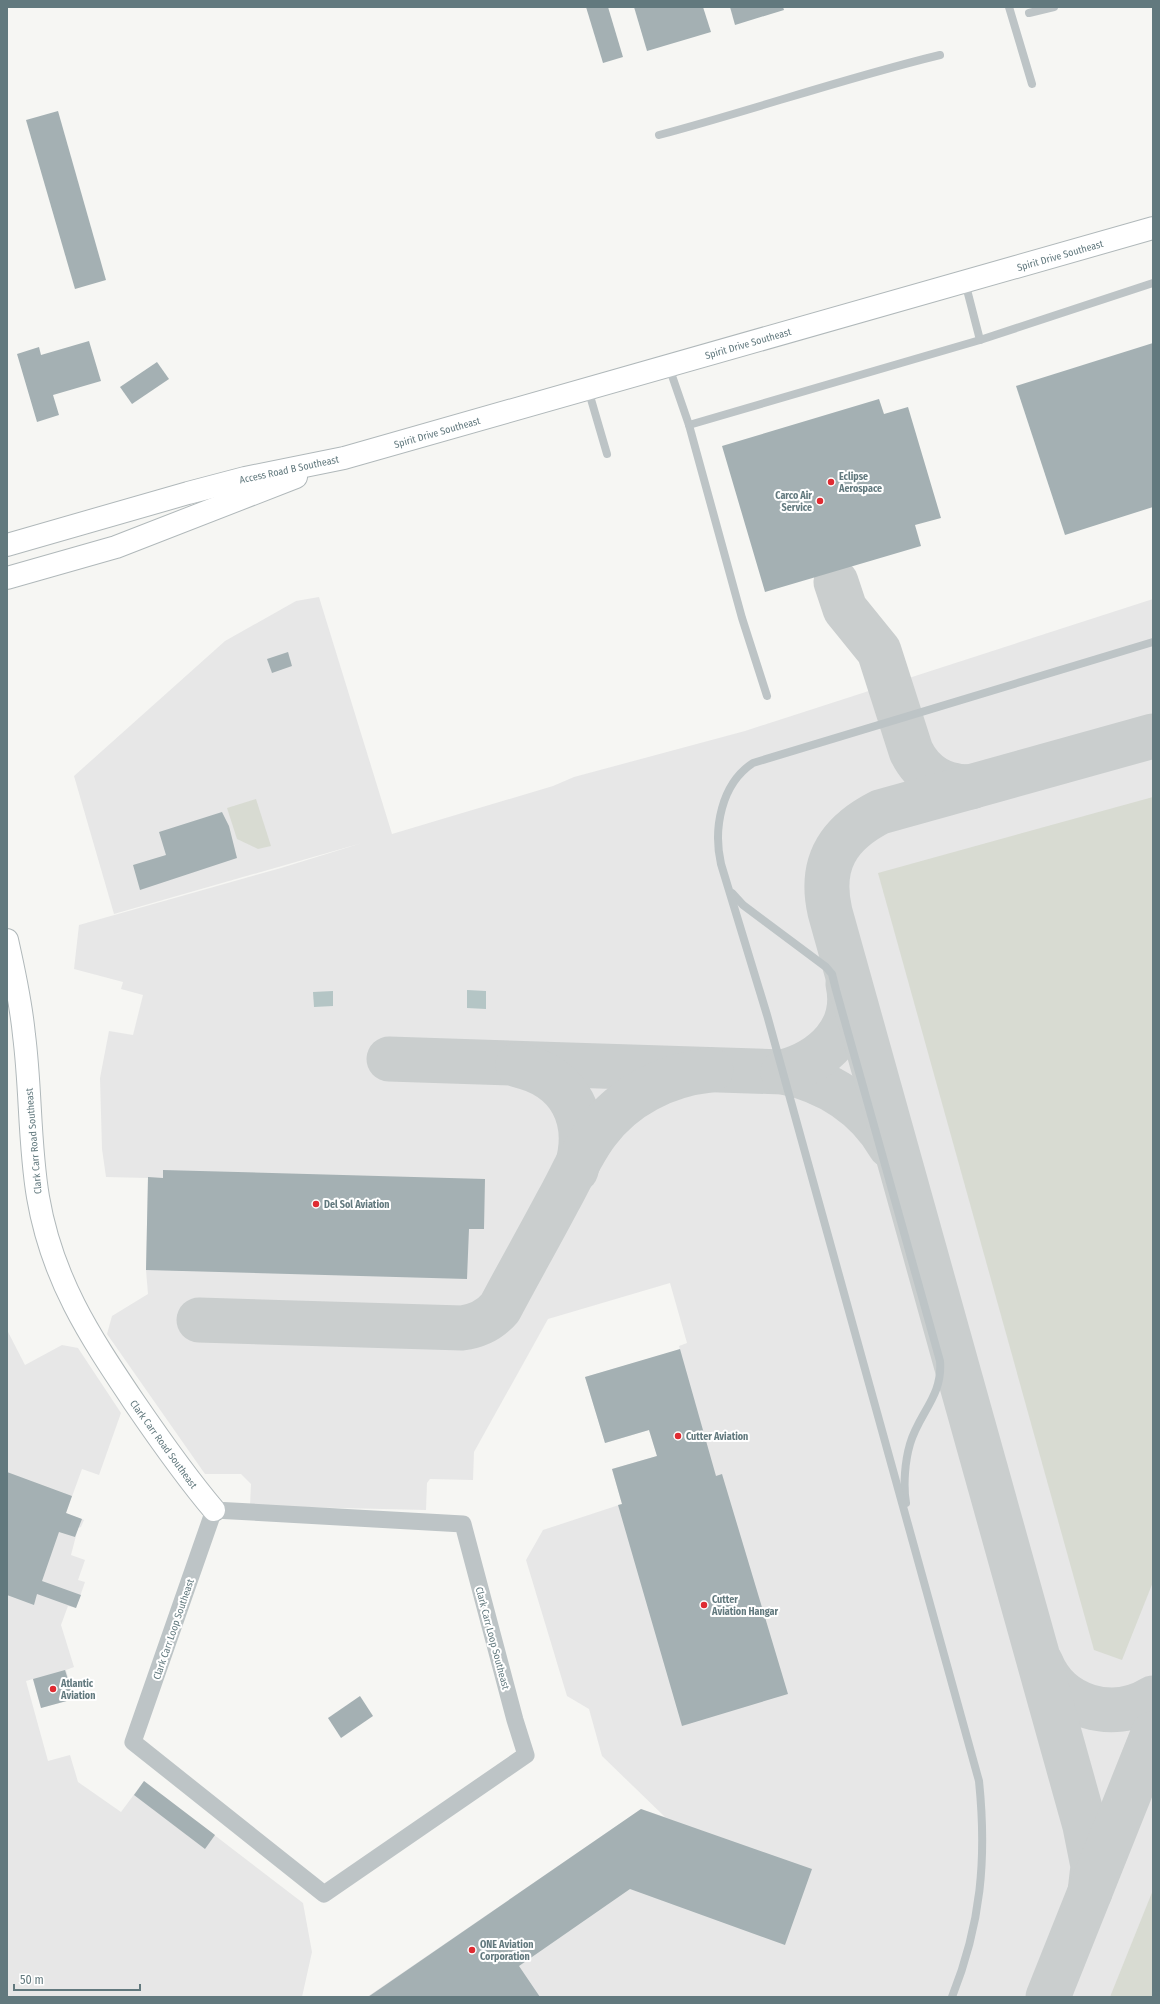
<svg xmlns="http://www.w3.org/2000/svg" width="1160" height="2004" font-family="'Fira Sans Condensed',sans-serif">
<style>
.built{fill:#e7e7e7}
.green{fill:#d8dbd2}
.water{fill:#b4c5c5}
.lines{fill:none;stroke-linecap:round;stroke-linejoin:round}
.taxiway{stroke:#cacece;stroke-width:45}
.building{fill:#a4b0b3}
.secondary-casing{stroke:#b0b8ba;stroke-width:24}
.lane{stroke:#bdc4c6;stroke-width:8}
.street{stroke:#bdc4c6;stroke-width:17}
.secondary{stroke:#fff;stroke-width:22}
.poi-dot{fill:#df2b32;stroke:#fff;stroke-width:1.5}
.labels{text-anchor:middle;stroke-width:4;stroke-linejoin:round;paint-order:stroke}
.street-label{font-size:10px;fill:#62797e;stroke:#fff}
.poi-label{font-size:10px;font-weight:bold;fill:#62797e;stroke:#fff;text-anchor:start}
</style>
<rect width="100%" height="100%" fill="#f6f6f3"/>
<g class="built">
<polygon points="319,597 392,834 553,786 574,777 745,731 1153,599 1153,1997 367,1997 641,1809 665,1817 602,1756 589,1709 567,1696 526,1560 543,1530 622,1504 612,1469 657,1456 649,1430 605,1443 585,1377 680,1350 679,1346 687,1343 670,1283 548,1319 474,1452 473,1480 430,1479 427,1483 426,1510 250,1506 251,1484 241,1474 205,1474 107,1334 112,1316 148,1294 146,1270 148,1178 106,1177 102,1149 100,1078 109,1031 133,1035 143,995 121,989 123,982 74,969 79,925 281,868 362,843 114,914 74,776 225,641 296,601"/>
<polygon points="7,1330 25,1365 62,1345 78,1348 121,1413 99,1475 82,1469 66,1513 84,1520 81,1527 78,1528 71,1555 85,1560 78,1580 85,1582 76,1608 68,1606 61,1625 74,1667 66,1670 74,1699 41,1708 33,1679 26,1681 48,1761 70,1755 78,1782 121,1812 144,1781 303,1903 312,1952 302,1997 7,1997"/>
</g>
<g class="green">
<polygon points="1153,797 1153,1582 1122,1660 1094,1650 878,873"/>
<polygon points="256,799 271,846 258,849 237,839 227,808"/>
<polygon points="1153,1890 1153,1997 1110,1997"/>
</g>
<g class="water">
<polygon points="467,990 486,991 486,1009 467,1008"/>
<polygon points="333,991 333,1006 314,1007 313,992"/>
</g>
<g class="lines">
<g class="taxiway">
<path d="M836,582l9,27 34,42 32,100c12,25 33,36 60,36"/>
<path d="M389,1059l394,13c45,9 84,34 107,74"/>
<path d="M518,1065c52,12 74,54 58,105"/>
<path d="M783,1072c40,-11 75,-42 65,-88"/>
<path d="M199,1320l263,8c16,-2 28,-8 38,-20 19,-36 39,-71 58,-107 13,-23 23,-48 39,-69 27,-36 68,-57 114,-62"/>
<path d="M1041,1663c18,44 71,60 112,35"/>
<path d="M1090,1892l3,-26 -8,-40 -255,-914c-11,-48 7,-78 50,-100l273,-76"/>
<polyline points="1048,1997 1153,1734"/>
</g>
</g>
<g class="building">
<polygon points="586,7 608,7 623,57 603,63"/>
<polygon points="634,7 703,7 711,32 647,51"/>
<polygon points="730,7 783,7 784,10 735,25"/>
<polygon points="58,111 106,280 75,289 26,120"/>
<polygon points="89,341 101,381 53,395 59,415 37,422 17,354 39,347 41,355"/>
<polygon points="1153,343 1153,507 1065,535 1016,386"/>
<polygon points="157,362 169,379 132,404 120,387"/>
<polygon points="879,399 884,414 908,407 941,518 915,525 921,546 765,592 722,446"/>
<polygon points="288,652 292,666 272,673 267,659"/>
<polygon points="222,812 229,826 237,858 140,890 133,865 166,855 159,832"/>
<polygon points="163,1170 485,1179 484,1229 469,1229 467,1279 146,1270 148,1177 163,1178"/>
<polygon points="680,1349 716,1476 722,1474 788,1694 682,1726 618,1505 622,1504 612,1469 657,1456 649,1430 605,1443 585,1377"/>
<polygon points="7,1472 72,1496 66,1513 82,1519 75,1537 59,1532 42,1581 81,1595 76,1608 37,1594 34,1605 7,1595"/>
<polygon points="65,1670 74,1699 41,1708 33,1679"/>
<polygon points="360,1696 373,1716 341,1738 328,1718"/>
<polygon points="144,1781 215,1835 205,1849 134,1795"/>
<polygon points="641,1809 812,1869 785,1945 630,1889 519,1966 540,1997 368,1997"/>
</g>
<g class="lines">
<defs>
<g id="secondary">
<polyline points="7,545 188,493 245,478 344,458 1153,228"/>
<polyline points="7,578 116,547 296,477"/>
<path d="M7,940c7,31 14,63 17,95 7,54 5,109 14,162 14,82 51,138 96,205 26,38 51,74 80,108"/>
</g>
</defs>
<use href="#secondary" class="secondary-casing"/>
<g class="lane">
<polyline points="1009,7 1032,84"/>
<polyline points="1029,13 1054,7"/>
<path d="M659,135c94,-25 186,-57 281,-80"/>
<polyline points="965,282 980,340"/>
<polyline points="669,367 689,425 742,618 767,696"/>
<polyline points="588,389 607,454"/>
<polyline points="689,425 980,340 1153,283"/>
<path d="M732,893l11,12 83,62 6,7 4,16 104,371c3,35 -21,52 -30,83 -5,17 -7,41 -4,59"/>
<path d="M952,1997c29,-73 35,-138 27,-216l-212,-766 -46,-151c-8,-35 0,-80 32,-101l400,-121"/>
</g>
<polygon class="street" points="214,1510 463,1524 515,1720 526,1755 324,1894 133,1742"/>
<use href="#secondary" class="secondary"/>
</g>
<g class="poi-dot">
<circle cx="831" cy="482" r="4"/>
<circle cx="820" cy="501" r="4"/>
<circle cx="316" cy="1204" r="4"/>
<circle cx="678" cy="1436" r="4"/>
<circle cx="704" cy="1605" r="4"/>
<circle cx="53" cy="1689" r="4"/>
<circle cx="472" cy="1950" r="4"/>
</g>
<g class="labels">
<g class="street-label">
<text transform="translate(1060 255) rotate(-16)" y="4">Spirit Drive Southeast</text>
<text transform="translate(748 343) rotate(-16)" y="4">Spirit Drive Southeast</text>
<text transform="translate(437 432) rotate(-16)" y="4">Spirit Drive Southeast</text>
<text transform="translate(289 469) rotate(-12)" y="4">Access Road B Southeast</text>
<text transform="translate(33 1141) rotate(-95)" y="4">Clark Carr Road Southeast</text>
<text transform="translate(164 1444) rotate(54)" y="4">Clark Carr Road Southeast</text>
<text transform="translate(173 1629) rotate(-71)" y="4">Clark Carr Loop Southeast</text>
<text transform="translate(493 1638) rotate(75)" y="4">Clark Carr Loop Southeast</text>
</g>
<g class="poi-label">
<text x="839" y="480">Eclipse<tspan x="839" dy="12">Aerospace</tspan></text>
<text x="812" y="499" text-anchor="end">Carco Air<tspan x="812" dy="12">Service</tspan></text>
<text x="324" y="1208">Del Sol Aviation</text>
<text x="686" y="1440">Cutter Aviation</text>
<text x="712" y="1603">Cutter<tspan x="712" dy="12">Aviation Hangar</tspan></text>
<text x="61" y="1687">Atlantic<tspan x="61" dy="12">Aviation</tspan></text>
<text x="480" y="1948">ONE Aviation<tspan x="480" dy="12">Corporation</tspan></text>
</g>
</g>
<rect width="1160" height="2004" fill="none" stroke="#62797e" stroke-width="16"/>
<path d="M14 1984v6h126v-6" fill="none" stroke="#62797e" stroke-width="2"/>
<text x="20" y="1984" font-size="12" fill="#62797e" stroke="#ffffff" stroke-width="3" paint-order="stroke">50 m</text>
</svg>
